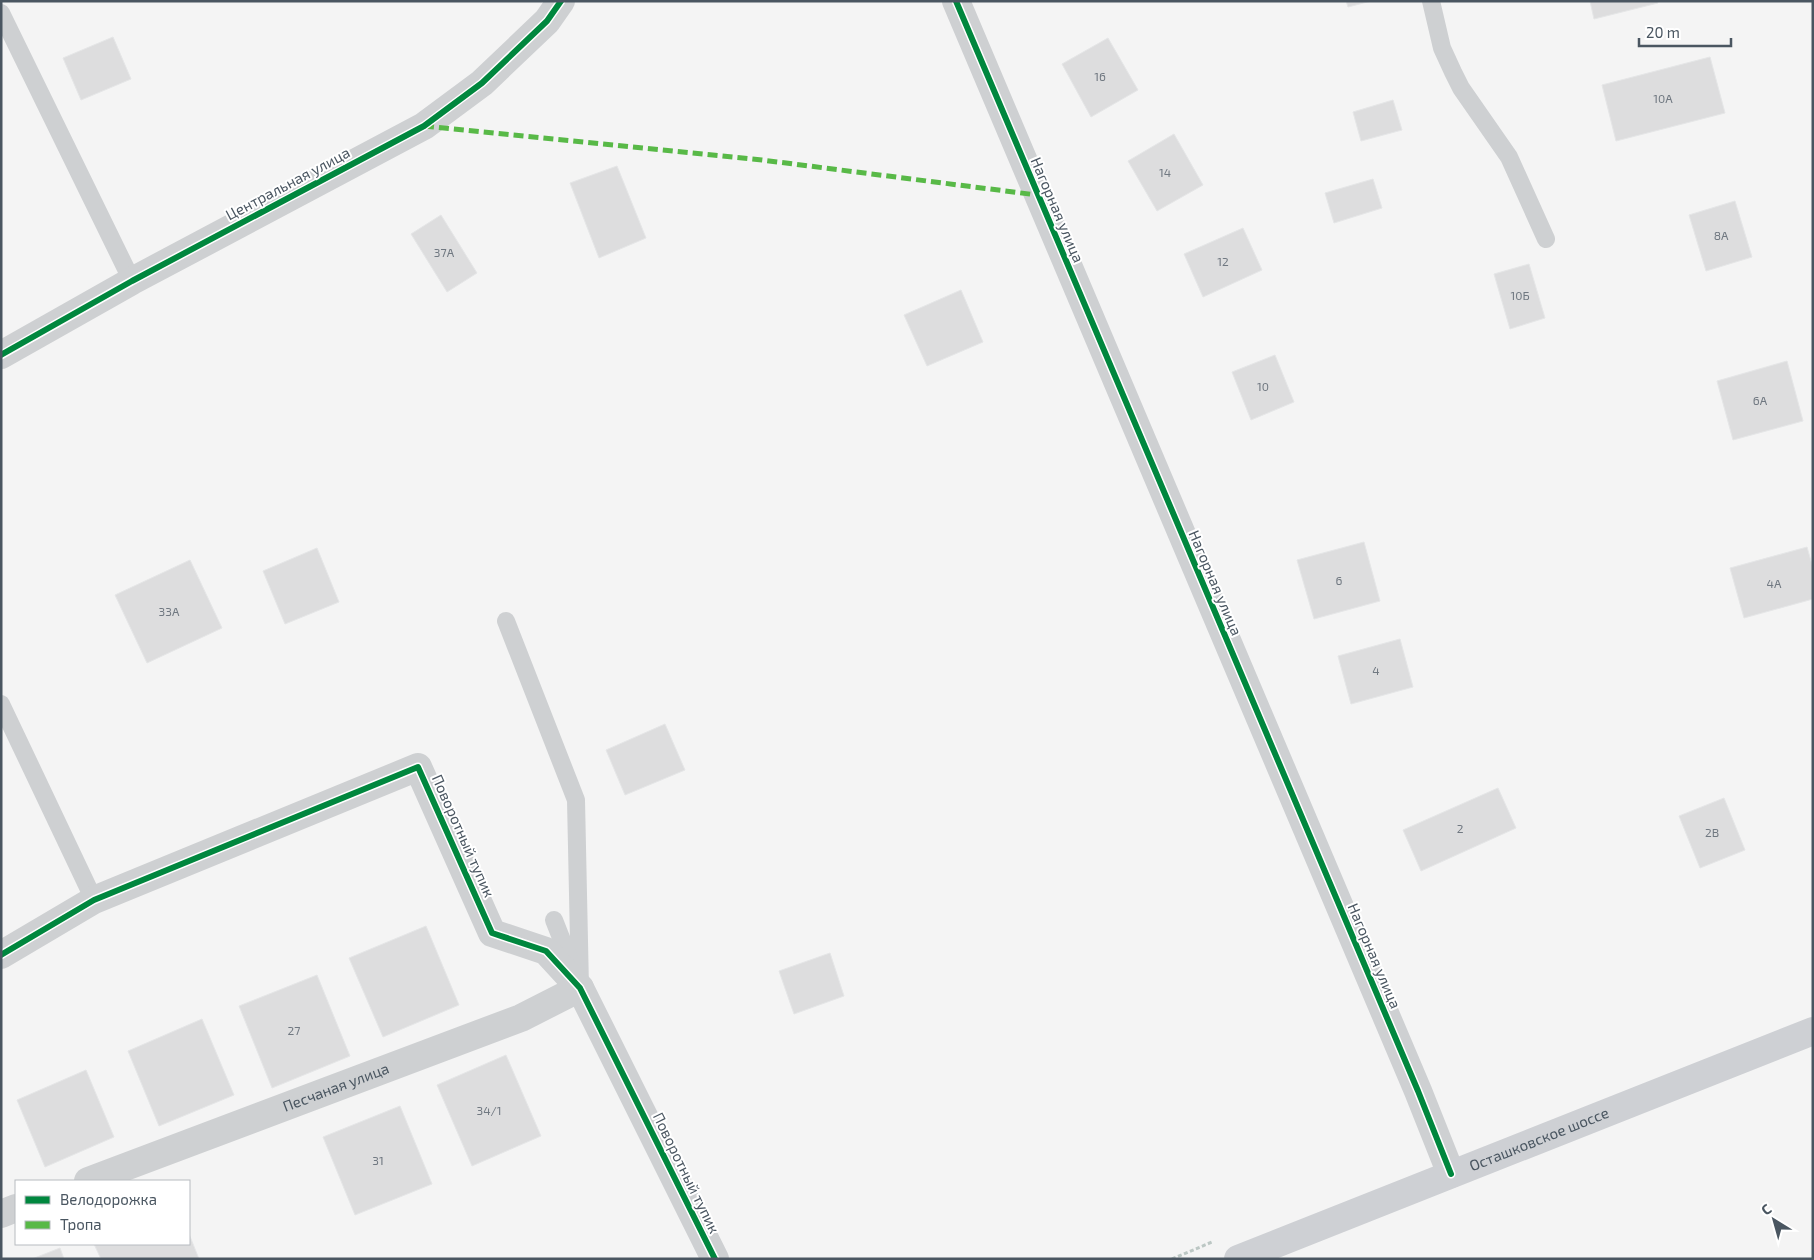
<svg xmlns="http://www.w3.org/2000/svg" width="1814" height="1260" font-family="'Exo 2',sans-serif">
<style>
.building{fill:#ddddde;stroke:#e5e6e7}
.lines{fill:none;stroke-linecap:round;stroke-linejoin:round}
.path{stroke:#bcc7c4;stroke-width:3;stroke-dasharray:4 2.5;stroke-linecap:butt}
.lane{stroke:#ced0d2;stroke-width:18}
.street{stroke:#ced0d2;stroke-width:28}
.secondary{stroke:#ced0d4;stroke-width:28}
.quiet{stroke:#58b947;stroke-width:5;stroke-dasharray:10 5;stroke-linecap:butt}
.cycleway-casing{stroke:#fff;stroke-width:9}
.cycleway{stroke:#00873e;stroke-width:6}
.labels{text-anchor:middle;stroke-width:4;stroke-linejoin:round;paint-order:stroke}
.number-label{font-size:12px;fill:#707881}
.street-label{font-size:15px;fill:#4a5661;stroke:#fff}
</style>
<rect width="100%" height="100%" fill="#f4f4f4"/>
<g class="building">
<polygon points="1346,1 1371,1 1348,7"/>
<polygon points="1590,1 1657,1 1658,3 1594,19"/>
<polygon points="113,37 131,79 81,100 63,58"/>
<polygon points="1108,38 1138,90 1091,117 1062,64"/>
<polygon points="1710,57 1725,113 1616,141 1602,85"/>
<polygon points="1393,100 1402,130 1361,141 1353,112"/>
<polygon points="1174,134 1203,185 1157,211 1128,161"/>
<polygon points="617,166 646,238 599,258 570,183"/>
<polygon points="1373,179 1382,208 1334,223 1325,193"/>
<polygon points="1735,201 1752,257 1706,271 1689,215"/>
<polygon points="441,215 477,273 447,292 411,234"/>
<polygon points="1243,228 1262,270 1203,297 1184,254"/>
<polygon points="1529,264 1545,318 1510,329 1494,274"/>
<polygon points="961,290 983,342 927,366 904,315"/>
<polygon points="1275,355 1294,402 1251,420 1232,372"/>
<polygon points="1787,361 1803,421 1733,440 1717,381"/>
<polygon points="1364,542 1380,601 1314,619 1297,560"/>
<polygon points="1807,547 1813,568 1813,599 1744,618 1730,568"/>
<polygon points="317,548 339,602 285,624 263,571"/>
<polygon points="190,560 222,628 147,663 115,595"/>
<polygon points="1400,639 1413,687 1351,704 1338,656"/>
<polygon points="665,724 685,770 625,795 606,750"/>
<polygon points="1498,788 1516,828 1421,871 1403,830"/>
<polygon points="1724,798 1745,850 1700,868 1679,816"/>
<polygon points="426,926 459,1005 383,1037 349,958"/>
<polygon points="830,953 844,996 794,1014 779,971"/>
<polygon points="317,975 350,1056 272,1088 239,1006"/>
<polygon points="202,1019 234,1095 159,1126 128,1051"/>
<polygon points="506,1055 541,1136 472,1166 437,1085"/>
<polygon points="86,1070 114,1137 45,1167 17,1100"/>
<polygon points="400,1106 432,1184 355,1215 323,1137"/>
<polygon points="189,1234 199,1259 101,1259 94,1244 189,1244"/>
<polygon points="60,1248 64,1259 32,1259"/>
</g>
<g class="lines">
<polyline class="path" points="1172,1259 1212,1242"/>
<g class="lane">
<polyline points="1431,1 1442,48 1453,72 1461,88 1509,157 1546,239"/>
<polyline points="1,13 132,281"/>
<polyline points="506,621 576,800 580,988"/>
<polyline points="1,704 94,900"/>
<polyline points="554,920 576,976"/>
</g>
<g class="street">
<polyline points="956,1 1418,1091 1451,1174"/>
<polyline points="1,355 132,281 424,126 482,83 547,21 561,1"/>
<polyline points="1,955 94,900 418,767 492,933 546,951 580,988 715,1259"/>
<path id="s1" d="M88,1181l433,-163 59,-30"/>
<polyline points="1,1214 16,1208"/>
</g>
<path class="secondary" id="s2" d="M1238,1259l575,-228"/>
<polyline class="quiet" points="424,126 762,160 1037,195"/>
<defs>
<g id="cycleway">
<polyline points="956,1 1418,1091 1451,1174"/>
<polyline points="1,355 132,281 424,126 482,83 547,21 561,1"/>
<polyline points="1,955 94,900 418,767 492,933 546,951 580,988 715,1259"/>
</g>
</defs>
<use href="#cycleway" class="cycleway-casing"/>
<use href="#cycleway" class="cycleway"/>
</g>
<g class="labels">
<g class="number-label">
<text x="1100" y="81">16</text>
<text x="1663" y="103">10А</text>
<text x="1165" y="177">14</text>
<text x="1721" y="240">8А</text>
<text x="444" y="257">37А</text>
<text x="1223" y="266">12</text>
<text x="1520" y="300">10Б</text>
<text x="1263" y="391">10</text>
<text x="1760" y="405">6А</text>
<text x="1339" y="585">6</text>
<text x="1774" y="588">4А</text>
<text x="169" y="616">33А</text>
<text x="1376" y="675">4</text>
<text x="1460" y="833">2</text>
<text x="1712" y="837">2В</text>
<text x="294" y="1035">27</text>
<text x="489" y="1115">34/1</text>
<text x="378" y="1165">31</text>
</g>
<g class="street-label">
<text transform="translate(288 184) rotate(-28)" y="5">Центральная улица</text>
<text transform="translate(1057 210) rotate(67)" y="5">Нагорная улица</text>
<text transform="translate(1215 583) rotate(67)" y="5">Нагорная улица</text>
<text transform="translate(463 836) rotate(66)" y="5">Поворотный тупик</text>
<text transform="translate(1374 956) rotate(67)" y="5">Нагорная улица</text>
<text dy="5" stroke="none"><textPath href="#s1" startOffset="265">Песчаная улица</textPath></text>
<text dy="5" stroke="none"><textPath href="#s2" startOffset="324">Осташковское шоссе</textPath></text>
<text transform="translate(686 1173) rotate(64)" y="5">Поворотный тупик</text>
</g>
</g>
<rect width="1814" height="1260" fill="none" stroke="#4a5661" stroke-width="5"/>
<rect x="15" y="1180" width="175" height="65" fill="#ffffff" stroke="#b7bbc0"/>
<rect x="25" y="1196" width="25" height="8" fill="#00873e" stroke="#b7bbc0"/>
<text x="60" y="1205" font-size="15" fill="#4a5661">Велодорожка</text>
<rect x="25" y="1221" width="25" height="8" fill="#58b947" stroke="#b7bbc0"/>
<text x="60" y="1230" font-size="15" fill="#4a5661">Тропа</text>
<g transform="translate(1774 1220) rotate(323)" stroke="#ffffff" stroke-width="4" paint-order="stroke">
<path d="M0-4L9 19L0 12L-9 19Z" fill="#4a5661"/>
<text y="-8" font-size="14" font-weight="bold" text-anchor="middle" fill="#4a5661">С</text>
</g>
<path d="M1639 38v8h92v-8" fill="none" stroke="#4a5661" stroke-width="2.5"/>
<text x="1646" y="38" font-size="15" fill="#4a5661" stroke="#ffffff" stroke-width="4" paint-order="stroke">20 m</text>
</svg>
